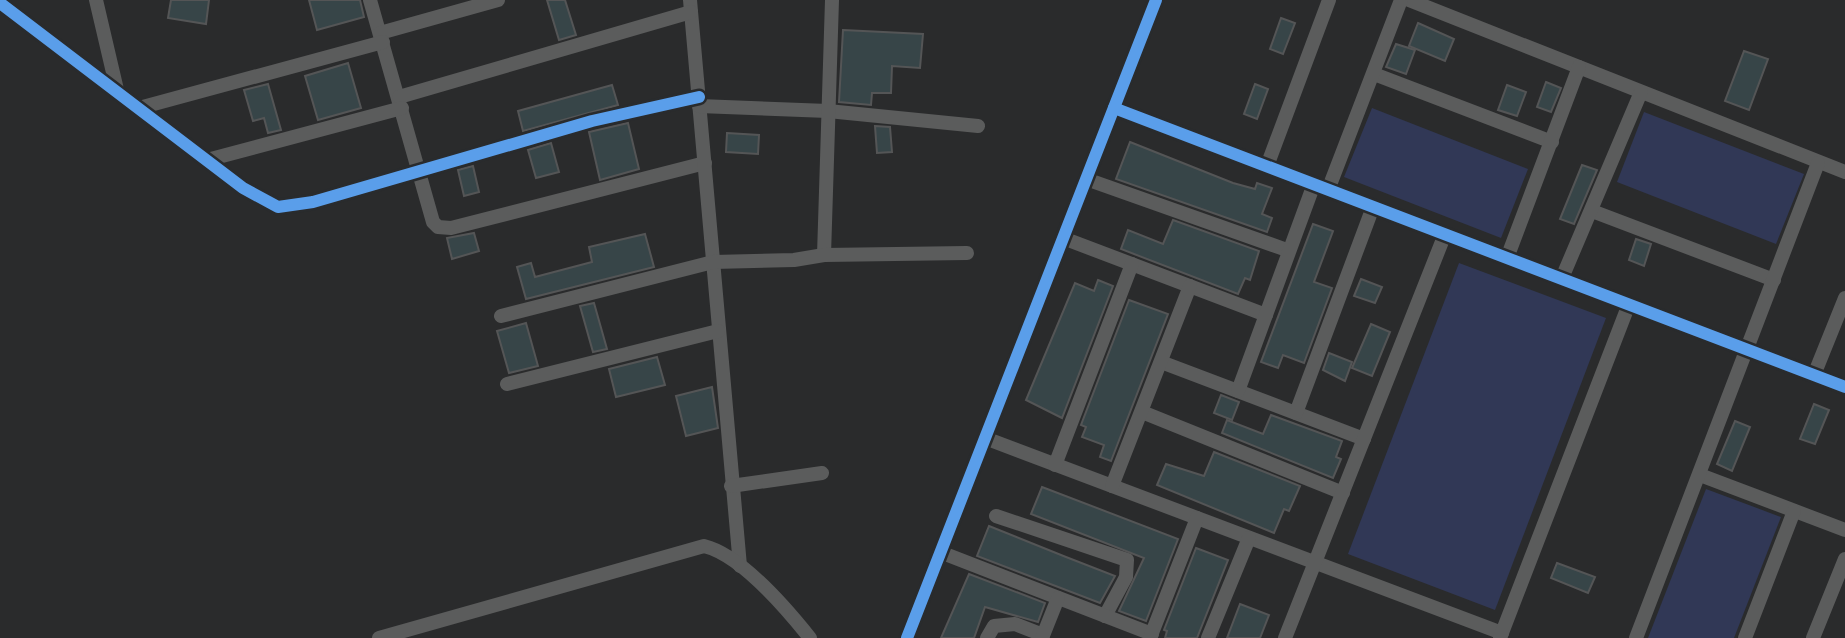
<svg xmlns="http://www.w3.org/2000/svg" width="1845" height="638" font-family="Jost,sans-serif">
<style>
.green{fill:#313856}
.building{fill:#374548;stroke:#545556;stroke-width:2}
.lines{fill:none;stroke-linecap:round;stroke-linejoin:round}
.minor{stroke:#5b5c5c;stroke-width:14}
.cycleway-casing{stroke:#292b2d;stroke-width:17}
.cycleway{stroke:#5a9eea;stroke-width:12}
</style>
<rect width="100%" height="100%" fill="#2a2b2c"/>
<g class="green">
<polygon points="1372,108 1528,169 1501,238 1344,177"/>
<polygon points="1644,112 1804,174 1776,244 1617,182"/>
<polygon points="1459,263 1606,318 1495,610 1348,554"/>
<polygon points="1706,489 1781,517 1734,638 1648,638"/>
</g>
<g class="building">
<polygon points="171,0 209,0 206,24 168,18"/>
<polygon points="309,0 360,0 364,17 317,30"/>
<polygon points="547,0 565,0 576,35 559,40"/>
<polygon points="1281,18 1295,23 1283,54 1270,49"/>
<polygon points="1418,23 1454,39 1445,61 1409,46"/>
<polygon points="843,30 923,34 920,68 892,66 891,93 872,93 871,105 839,102"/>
<polygon points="1396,44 1415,50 1406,74 1386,67"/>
<polygon points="1744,51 1768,59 1749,110 1725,101"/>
<polygon points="348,63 361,108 318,120 305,76"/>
<polygon points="1546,82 1561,88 1551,112 1537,107"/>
<polygon points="268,84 281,130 268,133 264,118 253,121 244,90"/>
<polygon points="1255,84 1268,89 1257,119 1244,114"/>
<polygon points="612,85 618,105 523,131 518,111"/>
<polygon points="1507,85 1526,92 1517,116 1498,110"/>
<polygon points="628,123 639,169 600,180 589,132"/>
<polygon points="875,126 890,127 892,152 877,153"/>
<polygon points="727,133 759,135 758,154 726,152"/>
<polygon points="1130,142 1233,183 1255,189 1257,183 1272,188 1262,214 1272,218 1267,232 1116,179"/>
<polygon points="551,143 559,172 536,178 528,150"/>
<polygon points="1582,165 1597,170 1574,224 1560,219"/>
<polygon points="473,166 479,192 464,196 458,170"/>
<polygon points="1173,220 1259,251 1250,280 1245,278 1238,294 1121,249 1128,230 1163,244"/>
<polygon points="1313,224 1333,231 1314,282 1332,288 1304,363 1283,355 1278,368 1261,362"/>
<polygon points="474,233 479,251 452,259 447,238"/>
<polygon points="645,234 654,267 526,299 517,267 531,263 535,277 592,262 589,247"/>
<polygon points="1636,239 1651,244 1644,266 1629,260"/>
<polygon points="1361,279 1382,287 1375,303 1354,296"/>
<polygon points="1098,280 1113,286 1062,418 1026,400 1075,283 1094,291"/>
<polygon points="1129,300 1168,314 1111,461 1100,457 1104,445 1082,437 1086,427 1081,425"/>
<polygon points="594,303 607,349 593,352 580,306"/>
<polygon points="526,323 538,366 509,373 497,331"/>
<polygon points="1371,324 1390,332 1372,376 1352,368"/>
<polygon points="1329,353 1352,362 1345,381 1323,370"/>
<polygon points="657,357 665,385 616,397 609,369"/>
<polygon points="712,387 718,428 686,436 676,396"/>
<polygon points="1221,395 1239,402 1232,420 1214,413"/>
<polygon points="1814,404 1829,410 1815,444 1800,439"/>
<polygon points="1271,415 1342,441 1336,457 1341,459 1333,478 1222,433 1227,420 1263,434"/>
<polygon points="1735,421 1750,427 1732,471 1717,464"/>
<polygon points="1214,452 1300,486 1289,511 1284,509 1274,533 1157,485 1166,464 1204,476"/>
<polygon points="1042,487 1178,539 1146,621 1119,611 1144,558 1031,514"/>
<polygon points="989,526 1066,557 1115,576 1100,603 977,556"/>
<polygon points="1196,548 1228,560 1197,638 1165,638 1167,631 1164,630"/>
<polygon points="1557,563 1595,577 1588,593 1551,578"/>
<polygon points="969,574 1045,603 1038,622 985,607 974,638 941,638"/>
<polygon points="1240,604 1269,615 1260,638 1227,638"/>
</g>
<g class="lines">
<g class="minor">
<polyline points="96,0 118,94"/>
<polyline points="370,0 433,222 438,227 451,228 705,163"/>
<polyline points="690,0 740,566"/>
<polyline points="1409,0 1845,172"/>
<polyline points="0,3 243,188 278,207 313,202 592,121 699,97"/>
<polyline points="380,33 498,0"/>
<polyline points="1374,74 1552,142"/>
<polyline points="399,97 691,12"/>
<polyline points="699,106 828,111 978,126"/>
<polyline points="139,108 383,42"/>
<polyline points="1114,108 1845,387"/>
<polyline points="207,160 402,108"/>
<polyline points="1267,166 1329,0"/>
<polyline points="1086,179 1287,250"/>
<polyline points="1328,190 1401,0"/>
<polyline points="1592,211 1774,280"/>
<polyline points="1063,238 1266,315"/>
<polyline points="824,255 832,0"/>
<polyline points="1507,258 1579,67"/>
<polyline points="1562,278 1641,92"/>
<polyline points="501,316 713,262 794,260 824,255 967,253"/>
<polyline points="1161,362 1364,439"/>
<polyline points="1814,375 1845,298"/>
<polyline points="507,384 718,331"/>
<polyline points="1238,391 1314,184"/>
<polyline points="1142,412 1343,493"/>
<polyline points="1296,413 1373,207"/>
<polyline points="985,438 1502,633"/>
<polyline points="1055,465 1132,264"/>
<polyline points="1700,475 1845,530"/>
<polyline points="731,486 822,473"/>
<polyline points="1112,486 1190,286"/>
<polyline points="996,516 1127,560 1126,577 1105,616"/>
<polyline points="940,552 1152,634"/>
<path d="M379,638l325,-92c37,9 82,62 106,92"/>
<polyline points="907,638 1156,0"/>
<polyline points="987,638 994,626 1015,624 1043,635"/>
<polyline points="1042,638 1058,598"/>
<polyline points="1150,638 1197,518"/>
<polyline points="1208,638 1249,538"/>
<polyline points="1285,638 1445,234"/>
<polyline points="1500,638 1629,304"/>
<polyline points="1636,638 1818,163"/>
<polyline points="1745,638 1794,511"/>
<polyline points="1813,638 1845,559"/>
</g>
<defs>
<g id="cycleway">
<polyline points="0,3 243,188 278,207 313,202 592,121 699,97"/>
<polyline points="1114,108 1845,387"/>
<polyline points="907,638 1156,0"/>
</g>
</defs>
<use href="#cycleway" class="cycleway-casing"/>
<use href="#cycleway" class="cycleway"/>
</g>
</svg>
